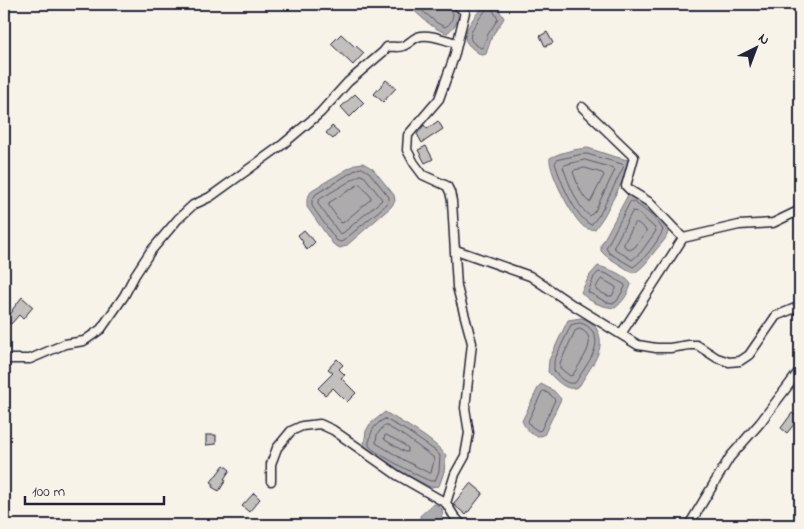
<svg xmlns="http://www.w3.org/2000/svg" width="804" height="529" font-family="'Indie Flower',sans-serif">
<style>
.water{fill:#aeabad;stroke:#76747f}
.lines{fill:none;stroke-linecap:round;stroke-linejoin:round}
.shore{stroke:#5a5969;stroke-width:1}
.building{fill:#c2bfbd;stroke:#22223b}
.street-casing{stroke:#22223b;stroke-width:11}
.street{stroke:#f7f3e8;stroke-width:8}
</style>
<rect width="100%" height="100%" fill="#f7f3e8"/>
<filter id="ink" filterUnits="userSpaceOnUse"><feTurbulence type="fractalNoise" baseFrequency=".02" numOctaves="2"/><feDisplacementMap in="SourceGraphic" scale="10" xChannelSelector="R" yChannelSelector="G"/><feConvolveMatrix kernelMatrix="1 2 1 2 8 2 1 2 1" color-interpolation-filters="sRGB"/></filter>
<g filter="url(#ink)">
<g class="water">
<path d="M407,4h44c11,10 8,20 -4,29 -14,-3 -30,-20 -40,-29z"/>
<path d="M485,4h10l9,14 -1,2 -11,16 -6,18 -3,1h-2c-5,-4 -12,-8 -15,-14 -5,-10 13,-30 19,-37z"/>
<path d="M588,148l24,8 16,4 2,3v4l-26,49 -9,13c-5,1 -7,0 -11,-2 -11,-8 -36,-56 -34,-69 11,-6 26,-9 38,-10z"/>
<polygon points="363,163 373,169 394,195 395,201 391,207 346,246 340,248 333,244 307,207 307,199 312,190 356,164"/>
<path d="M629,193c9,6 41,26 39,38 0,7 -9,15 -13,20 -6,8 -13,19 -22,22l-27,-17 -5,-5v-6z"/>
<path d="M598,266c11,3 26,8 33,18 -2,9 -9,19 -16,24 -12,-1 -27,-6 -34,-16l9,-17z"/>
<path d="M581,318c7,2 11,4 15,10 13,20 -7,40 -16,57 -11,10 -24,-5 -32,-13l1,-12 19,-40z"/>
<path d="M541,384l13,7 7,8 -17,36c-10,4 -18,-5 -22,-14l17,-35z"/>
<path d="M385,412c21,13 45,25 61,43l-2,17 -5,14 -9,1 -15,-8 -36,-20 -13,-9 -2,-5 2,-14 4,-7z"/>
<path d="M435,504l7,5c2,7 -2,11 -7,16 -8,0 -15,1 -15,-9l11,-10z"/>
</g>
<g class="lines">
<g class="shore">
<path d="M414,4l23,19 8,4c5,-2 8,-8 8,-14l-4,-5 -1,-4"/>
<path d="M489,7l3,1 6,11 -10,15 -5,13 -2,1c-3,-2 -9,-5 -10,-8 -4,-8 13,-28 18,-33z"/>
<path d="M583,154h4l35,10 2,2 -24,48 -9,11c-16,-8 -31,-45 -36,-62l2,-3z"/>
<path d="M585,160l28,8 2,2 -20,41 -5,5c-12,-7 -22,-35 -27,-49l2,-2z"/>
<polygon points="362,168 369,172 389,197 389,200 387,204 343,241 340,242 336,240 312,206 312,200 316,194 357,169"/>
<path d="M585,168l17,5 2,2 -13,26 -2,1c-8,-6 -12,-20 -16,-30l2,-2z"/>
<polygon points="361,175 365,177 381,198 382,200 343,233 340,234 318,204 318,201 320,199"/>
<polygon points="360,184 371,197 371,199 344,222 341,223 329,206 329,203"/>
<path d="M632,201c9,5 27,20 31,29 -5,12 -19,30 -30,37l-24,-14 -3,-5 24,-46z"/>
<polygon points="633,211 637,212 654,227 656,231 641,252 632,260 615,249 614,247"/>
<polygon points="635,223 638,223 646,230 646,232 635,247 630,250 624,246 624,244"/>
<polygon points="599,272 607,274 625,285 625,287 617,301 614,303 606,302 588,292 594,277"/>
<path d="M602,279l14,8v2l-4,7h-4l-12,-6c0,-3 3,-10 6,-11z"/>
<path d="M580,323c6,1 9,4 13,9 10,16 -9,35 -17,50 -8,5 -17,-5 -22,-11v-10l17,-36z"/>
<path d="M580,329c22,9 -1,34 -7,46l-3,1 -10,-8v-5l15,-32z"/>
<polygon points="544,391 551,395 555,400 541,430 538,431 530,425 528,421 542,392"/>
<path d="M385,419l22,12 30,21 3,4 -1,15 -4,10c-1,0 -3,0 -4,0 -7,-1 -57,-29 -61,-34 -2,-3 -1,-5 0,-8 1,-9 6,-16 15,-20z"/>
<polygon points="384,426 387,426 404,436 433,457 434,460 431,473 429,473 404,460 376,443 377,435"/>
<polygon points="386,435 400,442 408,448 408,452 405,452 385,440 384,438"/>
</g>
</g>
<g class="building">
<polygon points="547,32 553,43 545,46 540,36"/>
<polygon points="341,34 355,47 356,46 364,53 353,65 331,44"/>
<polygon points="386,80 396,88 383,102 374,94"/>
<polygon points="355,94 364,103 350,117 341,107"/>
<polygon points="438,121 443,129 422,143 417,134 424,125 427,129"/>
<polygon points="332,126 339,132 333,139 326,133"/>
<polygon points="426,146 433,159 425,163 418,150"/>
<polygon points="304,230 315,242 307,250 302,243 303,242 298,235"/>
<polygon points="22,297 33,307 23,319 19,315 11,324 5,320 13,311 12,310"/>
<polygon points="337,359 343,365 339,369 345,375 341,378 356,393 347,402 333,388 325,395 318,388 333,373 328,369"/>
<polygon points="792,413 799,418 787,433 781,428"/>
<polygon points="206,435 216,435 216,444 206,445"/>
<polygon points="224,465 230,470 224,479 226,480 219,491 212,487 214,484 211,482"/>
<polygon points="471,483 483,493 466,515 453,504"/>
<polygon points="254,493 260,499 249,512 242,506"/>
</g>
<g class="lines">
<defs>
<g id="street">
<polyline points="456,4 465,12 454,57 439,99 408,135 407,150 414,163 423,175 447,186 450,192 452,201 457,287 472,343 465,408 469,433 465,456 455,474 446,503 454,516 462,525"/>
<polyline points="582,107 634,157 626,186 631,191 649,202 683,238 621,334"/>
<polyline points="683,238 739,225 773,223 800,210"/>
<polyline points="456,250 530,276 573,305 638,345 656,348 670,348 689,345 697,345 717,358 729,362 740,361 749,355 776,316 800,306"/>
<path d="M4,359h26l35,-15 19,-3 17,-12 23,-33 11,-21 15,-23 28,-33 15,-14 17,-8 72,-52 38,-32 28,-31 35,-30 4,-5c6,-1 11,1 16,-1 7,-2 10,-9 18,-10 12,-2 25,5 36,7"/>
<polyline points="271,481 271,464 277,448 291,431 302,426 320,424 333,430 397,475 446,503"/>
<polyline points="689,525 730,457 760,423 800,370"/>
</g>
</defs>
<use href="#street" class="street-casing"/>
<use href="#street" class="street"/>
</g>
</g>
<rect width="804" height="529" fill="none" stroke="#f7f3e8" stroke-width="20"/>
<rect x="10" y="10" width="784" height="509" fill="none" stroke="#22223b" stroke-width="2" filter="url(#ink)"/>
<g transform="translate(756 48) rotate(42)" stroke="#f7f3e8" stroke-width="4" paint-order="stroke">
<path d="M0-4L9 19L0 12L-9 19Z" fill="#22223b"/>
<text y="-8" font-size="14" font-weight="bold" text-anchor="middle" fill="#22223b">N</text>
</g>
<path d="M25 496v8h139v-8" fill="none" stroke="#22223b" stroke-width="2.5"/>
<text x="32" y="496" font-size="15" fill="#22223b" stroke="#f7f3e8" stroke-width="4" paint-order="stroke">100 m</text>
</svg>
